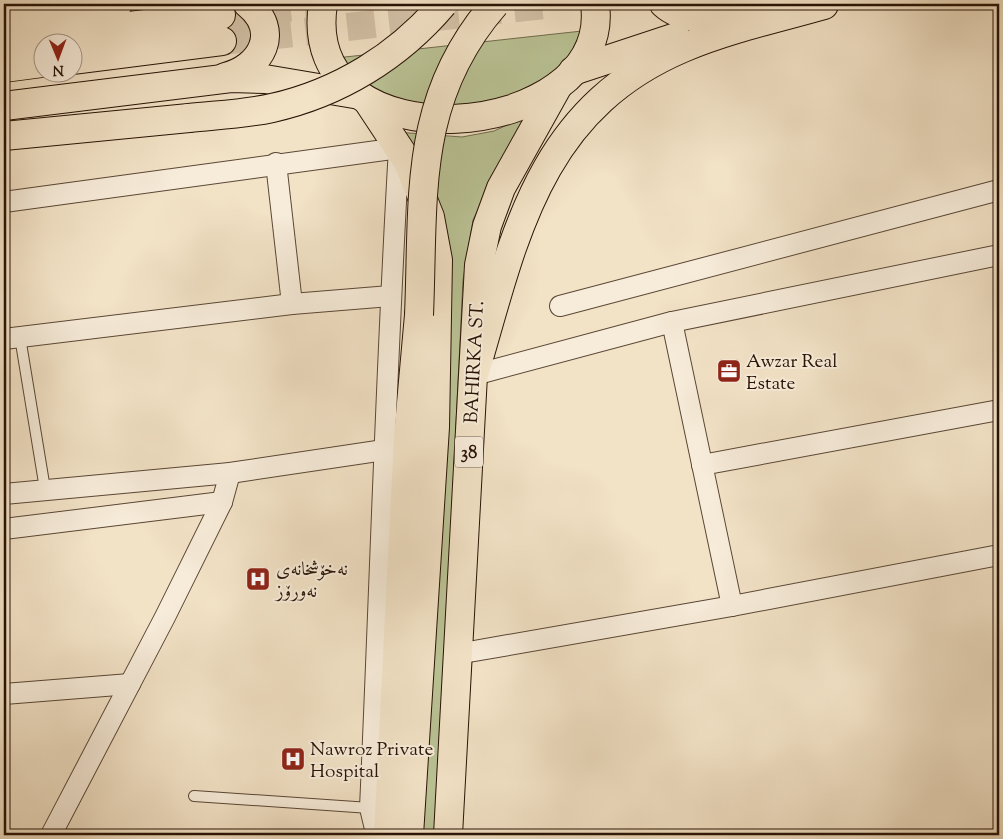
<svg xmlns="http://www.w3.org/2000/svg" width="1003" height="839" font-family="'Sorts Mill Goudy',Amiri,serif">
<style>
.green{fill:#bac395;stroke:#716b4d}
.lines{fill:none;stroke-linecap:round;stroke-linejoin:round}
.highway-tunnel{stroke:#d4c3a9;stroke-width:28;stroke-dasharray:28 14;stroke-linecap:butt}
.lane-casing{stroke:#5a4735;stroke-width:12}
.street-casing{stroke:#5a4735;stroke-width:22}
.primary-casing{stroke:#281305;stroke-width:30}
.highway-casing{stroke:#281305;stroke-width:30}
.lane{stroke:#f7ecda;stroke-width:10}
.street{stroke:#f7ecda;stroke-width:20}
.primary{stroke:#f2e2c6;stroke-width:28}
.highway{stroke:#f2e2c6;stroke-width:28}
.highway-bridge-casing{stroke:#281305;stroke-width:30;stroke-linecap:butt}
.highway-bridge{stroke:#f2e2c6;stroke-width:28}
.labels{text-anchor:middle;stroke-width:4;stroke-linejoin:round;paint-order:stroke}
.shield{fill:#f7ecda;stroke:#665445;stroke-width:1}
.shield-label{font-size:18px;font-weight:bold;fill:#281305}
.poi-label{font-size:19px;fill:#281305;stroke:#f7ecda;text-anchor:start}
.street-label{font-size:19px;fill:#281305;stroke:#f7ecda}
</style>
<rect width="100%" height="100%" fill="#f2e2c6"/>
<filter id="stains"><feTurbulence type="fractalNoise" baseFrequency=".004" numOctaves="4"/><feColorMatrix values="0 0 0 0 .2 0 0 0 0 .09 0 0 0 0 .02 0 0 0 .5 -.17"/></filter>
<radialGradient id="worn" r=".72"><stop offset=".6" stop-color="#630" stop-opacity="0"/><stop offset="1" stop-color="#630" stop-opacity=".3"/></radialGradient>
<g class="green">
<polygon points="582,31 574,54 554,73 499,101 457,107 422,106 371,94 336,58"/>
<polygon points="529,115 509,146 473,220 463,280 436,835 422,835 450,269 447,233 437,200 396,132 462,137 494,131"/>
</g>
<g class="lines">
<g class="highway-tunnel">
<polyline points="221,15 325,4"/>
<polyline points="222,41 553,4"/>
</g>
<defs>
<g id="lane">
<polyline points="20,337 45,489"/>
<polyline points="194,796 370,808"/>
</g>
<g id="street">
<polyline points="276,163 292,304"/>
<path d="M4,202l395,-54c-13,220 -19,440 -29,660l5,21 7,6"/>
<polyline points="560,306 999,190"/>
<polyline points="672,322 732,606"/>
<polyline points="4,339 292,304 390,296"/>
<polyline points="474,375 672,322 999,255"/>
<polyline points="702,465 999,410"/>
<polyline points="4,494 230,473 384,450"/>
<polyline points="4,529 222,502"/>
<polyline points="457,654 732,606 999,555"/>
<polyline points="4,694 130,684"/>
<polyline points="51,835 165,617 222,502 230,473"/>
</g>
<g id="primary">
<path d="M323,4c-26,166 291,140 272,0"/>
<polyline points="369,103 408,162 430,217 438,260 435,427 409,835"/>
<polyline points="448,835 479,265 487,226 501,188 558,86"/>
</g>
<g id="highway">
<path d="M664,4c22,20 58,13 85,12"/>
<polyline points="4,16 118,4"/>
<polyline points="4,41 221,15"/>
<polyline points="72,60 222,41"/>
<polyline points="4,68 42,63"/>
<polyline points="573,71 676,37"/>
<path d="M225,77c37,-9 56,-46 23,-73"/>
<polyline points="4,106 231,78 265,79 354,94"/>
<polyline points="4,136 189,118"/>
<path d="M474,375c40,-136 63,-265 209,-327 45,-19 95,-30 141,-43"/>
<polyline points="388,835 408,437 419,315"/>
</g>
</defs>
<use href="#lane" class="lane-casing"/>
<use href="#street" class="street-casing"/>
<use href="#primary" class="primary-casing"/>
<use href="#highway" class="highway-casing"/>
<use href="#lane" class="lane"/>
<use href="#street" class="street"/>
<use href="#primary" class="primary"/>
<use href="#highway" class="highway"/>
<defs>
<g id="highway-bridge">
<path d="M189,118c28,-3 56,-4 83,-10 67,-15 127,-52 171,-104"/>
<path d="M419,315c5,-117 -7,-216 76,-311"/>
</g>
</defs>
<use href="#highway-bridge" class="highway-bridge-casing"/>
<use href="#highway-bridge" class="highway-bridge"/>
</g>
<defs>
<symbol id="office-square" viewBox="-11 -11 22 22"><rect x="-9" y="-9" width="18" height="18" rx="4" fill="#8f2418" stroke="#f7ecda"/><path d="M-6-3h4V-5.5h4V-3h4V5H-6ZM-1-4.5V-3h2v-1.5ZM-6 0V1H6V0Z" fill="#fff"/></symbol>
<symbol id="hospital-square" viewBox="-11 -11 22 22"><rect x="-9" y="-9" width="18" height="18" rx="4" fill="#8f2418" stroke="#f7ecda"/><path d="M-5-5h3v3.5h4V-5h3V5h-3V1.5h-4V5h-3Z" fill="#fff"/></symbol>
</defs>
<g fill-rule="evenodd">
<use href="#office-square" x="715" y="357" width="28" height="28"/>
<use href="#hospital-square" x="244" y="565" width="28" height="28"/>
<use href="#hospital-square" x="279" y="745" width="28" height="28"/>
</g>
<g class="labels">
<rect class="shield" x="455" y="436.5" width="28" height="31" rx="4"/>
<g class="shield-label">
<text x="469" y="458">38</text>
</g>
<g class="poi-label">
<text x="746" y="367">Awzar Real<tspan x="746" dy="22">Estate</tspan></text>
<text x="276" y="575">نەخۆشخانەی<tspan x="276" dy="22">نەورۆز</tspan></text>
<text x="310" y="755">Nawroz Private<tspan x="310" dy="22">Hospital</tspan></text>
</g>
<g class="street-label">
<text transform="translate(473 362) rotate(-87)" y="7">BAHIRKA ST.</text>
</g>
</g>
<rect width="1003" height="839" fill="none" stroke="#f2e2c6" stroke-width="20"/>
<rect x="5" y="5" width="993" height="829" fill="none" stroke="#281305" stroke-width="2.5"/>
<rect x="10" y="10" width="983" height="819" fill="none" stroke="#281305"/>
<g transform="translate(58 58) rotate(179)"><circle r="24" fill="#f7ecda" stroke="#a49585"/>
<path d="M0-4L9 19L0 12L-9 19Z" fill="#8f2418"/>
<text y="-8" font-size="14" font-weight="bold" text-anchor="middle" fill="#281305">N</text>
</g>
<rect width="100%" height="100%" filter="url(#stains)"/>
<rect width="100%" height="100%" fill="url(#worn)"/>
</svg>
